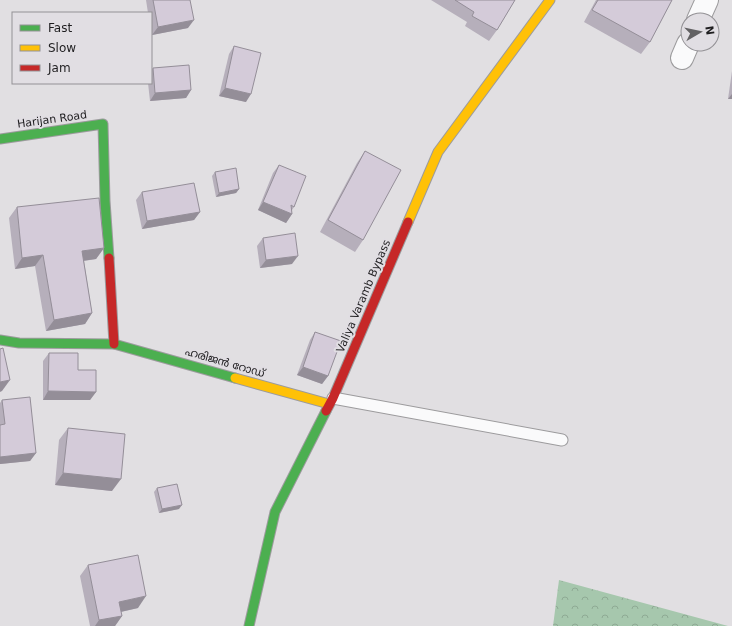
<svg xmlns="http://www.w3.org/2000/svg" width="732" height="626" font-family="'DejaVu Sans','Noto Sans Malayalam',sans-serif">
<style>
.forest{fill:url(#forest-crowns)}
.lines{fill:none;stroke-linecap:round;stroke-linejoin:round}
.lane-casing{stroke:#9c9b9d;stroke-width:13}
.street-casing{stroke:#9c9b9d;stroke-width:24}
.fast-casing{stroke:#9c9b9d;stroke-width:11}
.slow-casing{stroke:#9c9b9d;stroke-width:11}
.jam-casing{stroke:#9c9b9d;stroke-width:11}
.lane{stroke:#fafafb;stroke-width:11}
.street{stroke:#fafafb;stroke-width:22}
.fast{stroke:#4caf50;stroke-width:9}
.slow{stroke:#ffc107;stroke-width:9}
.jam{stroke:#c62828;stroke-width:9}
.wall{fill:#b6afbb}
.shaded-wall{fill:#948e98}
.building{fill:#d4cbd9;stroke:#948e98}
.labels{text-anchor:middle;stroke-width:4;stroke-linejoin:round;paint-order:stroke}
.street-label{font-size:11px;fill:#1e1d1f;stroke:#e1dee3}
</style>
<defs>
<pattern id="forest-crowns" width="20" height="18" patternUnits="userSpaceOnUse"><rect width="20" height="18" fill="#a6c7ad"/><path d="M2 6a3 3 0 1 1 6 0M12 15a3 3 0 1 1 6 0" fill="none" stroke="#8eaa94"/></pattern>
</defs>
<rect width="100%" height="100%" fill="#e1dfe2"/>
<polygon class="forest" points="559,580 728,626 553,626"/>
<g class="lines">
<defs>
<polyline id="lane" points="333,398 562,440"/>
<g id="street">
<polyline points="698,20 707,0"/>
<polyline points="682,58 688,44"/>
</g>
<g id="fast">
<polyline points="0,139 103,124 105,201 109,258"/>
<polyline points="0,340 19,343 114,344 235,378"/>
<polyline points="249,626 275,512 326,411"/>
</g>
<g id="slow">
<polyline points="408,222 438,152 550,0"/>
<polyline points="235,378 329,404"/>
</g>
<g id="jam">
<polyline points="109,258 114,344"/>
<polyline points="326,411 333,398 408,222"/>
</g>
</defs>
<use href="#lane" class="lane-casing"/>
<use href="#street" class="street-casing"/>
<use href="#fast" class="fast-casing"/>
<use href="#slow" class="slow-casing"/>
<use href="#jam" class="jam-casing"/>
<use href="#lane" class="lane"/>
<use href="#street" class="street"/>
<use href="#fast" class="fast"/>
<use href="#slow" class="slow"/>
<use href="#jam" class="jam"/>
</g>
<g class="wall">
<polygon points="146,0 190,0 188,28 152,35 151,29 151,13 148,13"/>
<polygon points="431,0 515,0 497,30 489,41 465,26 467,22"/>
<polygon points="596,0 672,0 650,42 641,54 584,22"/>
<polygon points="234,46 246,102 219,96 229,54"/>
<polygon points="153,68 191,90 186,98 150,101 148,83 151,83 151,71"/>
<polygon points="732,71 732,99 728,99"/>
<polygon points="365,151 363,240 355,252 320,232 357,163"/>
<polygon points="279,165 294,207 292,210 292,214 286,223 258,210 273,173"/>
<polygon points="215,172 239,189 236,193 216,197 212,176"/>
<polygon points="142,192 200,212 194,220 142,229 136,200"/>
<polygon points="17,207 104,248 96,259 84,261 92,313 85,324 46,331 35,266 15,269 9,218"/>
<polygon points="263,238 292,264 260,268 257,246"/>
<polygon points="315,332 328,376 322,384 297,375 310,340"/>
<polygon points="49,353 78,370 96,392 90,400 43,400 43,361"/>
<polygon points="2,400 36,453 30,461 0,464 0,403"/>
<polygon points="68,428 112,491 55,485 59,440"/>
<polygon points="157,488 179,509 159,513 154,492"/>
<polygon points="88,565 138,608 121,612 122,616 115,626 90,626 80,576"/>
</g>
<g class="shaded-wall">
<polygon points="194,20 188,28 152,35 158,27"/>
<polygon points="225,88 251,94 246,102 219,96"/>
<polygon points="191,90 186,98 150,101 155,93"/>
<polygon points="732,94 732,99 728,99"/>
<polygon points="239,189 236,193 216,197 219,193"/>
<polygon points="263,202 292,214 286,223 258,210"/>
<polygon points="200,212 194,220 142,229 147,221"/>
<polygon points="104,248 96,259 74,262 82,251"/>
<polygon points="43,255 35,266 15,269 22,258"/>
<polygon points="298,256 292,264 260,268 266,260"/>
<polygon points="92,313 85,324 46,331 54,320"/>
<polygon points="303,367 328,376 322,384 297,375"/>
<polygon points="10,380 2,391 0,392 0,382"/>
<polygon points="48,391 96,392 90,400 43,400"/>
<polygon points="36,453 30,461 0,464 0,457"/>
<polygon points="63,473 121,479 112,491 55,485"/>
<polygon points="182,505 179,509 159,513 162,509"/>
<polygon points="146,596 138,608 111,614 119,602"/>
<polygon points="122,616 115,626 95,626 99,620"/>
</g>
<g class="building">
<polygon points="153,0 190,0 194,20 158,27"/>
<polygon points="455,0 515,0 497,30 472,16 474,12"/>
<polygon points="598,0 672,0 650,42 592,10"/>
<polygon points="234,46 261,53 251,94 225,88"/>
<polygon points="189,65 191,90 155,93 153,68"/>
<polygon points="365,151 401,170 363,240 328,220"/>
<polygon points="279,165 306,176 294,207 291,205 292,214 263,202"/>
<polygon points="236,168 239,189 219,193 215,172"/>
<polygon points="194,183 200,212 147,221 142,192"/>
<polygon points="99,198 104,248 82,251 92,313 54,320 43,255 22,258 17,207"/>
<polygon points="295,233 298,256 266,260 263,238"/>
<polygon points="315,332 341,341 328,376 303,367"/>
<polygon points="3,348 10,380 0,382 0,349"/>
<polygon points="49,353 78,353 78,370 96,370 96,392 48,391"/>
<polygon points="30,397 36,453 0,457 0,425 5,424 2,400"/>
<polygon points="68,428 125,434 121,479 63,473"/>
<polygon points="177,484 182,505 162,509 157,488"/>
<polygon points="138,555 146,596 119,602 122,616 99,620 88,565"/>
</g>
<g class="labels">
<g class="street-label">
<text transform="translate(52 119) rotate(-8)" y="4">Harijan Road</text>
<text transform="translate(363 296) rotate(-67)" y="4">Valiya Varamb Bypass</text>
<text transform="translate(225 362) rotate(16)" y="4">ഹരിജൻ റോഡ്</text>
</g>
</g>
<rect x="12" y="12" width="140" height="72" fill="#e1dee3" stroke="#939195"/>
<rect x="20" y="25" width="20" height="6" fill="#4caf50" stroke="#939195"/>
<text x="48" y="32" font-size="12" fill="#1e1d1f">Fast</text>
<rect x="20" y="45" width="20" height="6" fill="#ffc107" stroke="#939195"/>
<text x="48" y="52" font-size="12" fill="#1e1d1f">Slow</text>
<rect x="20" y="65" width="20" height="6" fill="#c62828" stroke="#939195"/>
<text x="48" y="72" font-size="12" fill="#1e1d1f">Jam</text>
<g transform="translate(700 32) rotate(81)"><circle r="19" fill="#e1dee3" stroke="#939195"/>
<path d="M0-3L7 15L0 10L-7 15Z" fill="#626163"/>
<text y="-6" font-size="11" font-weight="bold" text-anchor="middle" fill="#1e1d1f">N</text>
</g>
</svg>
